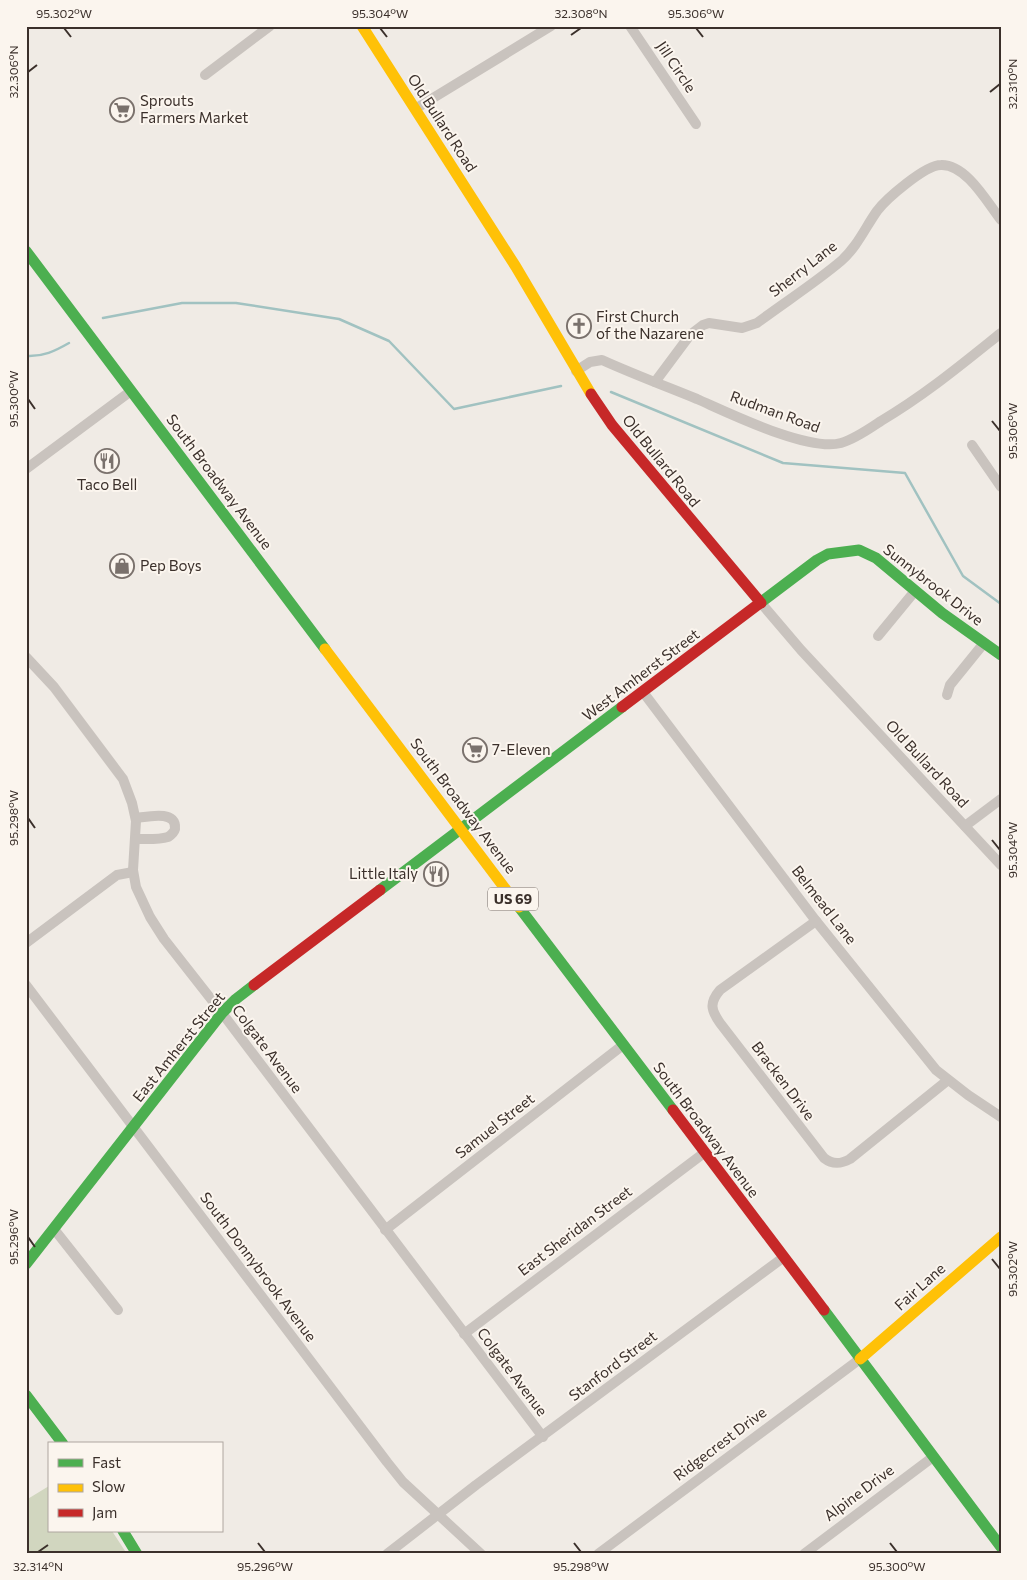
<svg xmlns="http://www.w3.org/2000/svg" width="1027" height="1580" font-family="Commissioner,sans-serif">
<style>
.green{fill:#d1d6bf}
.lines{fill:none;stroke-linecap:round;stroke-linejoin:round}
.stream{stroke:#a1c2c1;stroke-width:2.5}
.street{stroke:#c9c3be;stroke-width:10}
.fast{stroke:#4caf50;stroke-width:11}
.slow{stroke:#ffc107;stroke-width:11}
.jam{stroke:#c62828;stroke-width:11}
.ticks{fill:none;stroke:#3b302b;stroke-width:2}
.labels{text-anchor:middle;stroke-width:4;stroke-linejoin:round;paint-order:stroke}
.shield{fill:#fbf5ee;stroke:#756b66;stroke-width:1}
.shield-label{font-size:14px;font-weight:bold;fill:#3b302b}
.street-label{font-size:15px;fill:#3b302b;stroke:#fbf5ee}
.poi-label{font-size:15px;fill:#3b302b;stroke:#fbf5ee;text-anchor:start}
.neatline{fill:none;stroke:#3b302b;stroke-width:2}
.ticks-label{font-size:12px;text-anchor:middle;fill:#3b302b}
</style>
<rect width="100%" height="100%" fill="#f0ebe5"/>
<polygon class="green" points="49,1486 49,1531 112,1531 127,1554 26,1554 26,1500"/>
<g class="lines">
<g class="stream">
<polyline points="103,318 182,303 236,303 339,319 389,341 454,409 561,386"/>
<path d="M26,356c17,1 29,-5 43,-13"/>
<polyline points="611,392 783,463 905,473 963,576 1001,604"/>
</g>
<g class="street">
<polyline points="630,26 696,124"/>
<polyline points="205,75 270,26"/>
<polyline points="415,109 551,26"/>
<path d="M576,371l14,-9 12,-2c31,14 63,26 95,39 32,14 111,53 144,44 14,-4 28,-14 40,-22 44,-26 80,-56 120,-88"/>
<path d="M655,382l35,-47 13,-10 6,-2 33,5 15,-5c28,-21 58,-40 84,-62 16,-14 24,-33 36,-50 9,-12 48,-46 64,-46 25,-1 46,37 60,55"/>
<polyline points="972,445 1001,487"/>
<polyline points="26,469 131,391"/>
<polyline points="761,603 801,650 1001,865"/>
<polyline points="878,636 915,591"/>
<polyline points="26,657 54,687 123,779 132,803 136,821 133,870 136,887 150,917 164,939 222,1013 543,1437"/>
<polyline points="643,692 816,921 936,1070 968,1095 1001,1117"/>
<polyline points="947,695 950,685 984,643"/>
<path d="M136,818c10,-1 41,-9 39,11 -1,4 -4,6 -7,8 -10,3 -22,2 -32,2"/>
<polyline points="965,826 1001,799"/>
<path d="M816,921l-96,69c-11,13 -9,20 0,33l104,135c9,7 17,6 26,1l98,-79"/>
<polyline points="26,943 117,875 133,872"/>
<polyline points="26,985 387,1462 403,1482 481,1554"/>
<polyline points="54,1229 118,1310"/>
<polyline points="385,1230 623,1045"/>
<polyline points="464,1334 704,1153"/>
<polyline points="387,1554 476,1485 784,1257"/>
<polyline points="598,1554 860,1359"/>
<polyline points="804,1554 933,1457"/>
</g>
<g class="fast">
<polyline points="26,251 325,649"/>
<polyline points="760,603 817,560 828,554 859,550 876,558 942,613 1001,655"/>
<polyline points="380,890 622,707"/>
<polyline points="519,907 673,1110"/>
<polyline points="26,1264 222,1013 236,999 254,985"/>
<polyline points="824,1310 1001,1547"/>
<polyline points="26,1395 63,1444"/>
<polyline points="123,1531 137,1554"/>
</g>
<g class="slow">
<polyline points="362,26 516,267 591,394"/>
<polyline points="325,649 519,907"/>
<polyline points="860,1359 1001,1237"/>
</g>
<g class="jam">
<polyline points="591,394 612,425 761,603"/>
<polyline points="622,707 760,603"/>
<polyline points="254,985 380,890"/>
<polyline points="673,1110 824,1310"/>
</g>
</g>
<path class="ticks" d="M64,28l7,9M380,28l7,9M696,28l7,9M571,35l10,-7M28,72l9,-7M990,92l10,-8M28,399l7,10M992,421l8,10M28,818l7,10M992,840l8,10M28,1237l7,10M992,1259l8,10M258,1543l7,9M574,1543l7,9M890,1543l7,9M38,1552l10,-7"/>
<defs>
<symbol id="supermarket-ring" viewBox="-11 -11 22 22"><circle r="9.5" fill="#fbf5ee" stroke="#7a716c" stroke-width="1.5"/><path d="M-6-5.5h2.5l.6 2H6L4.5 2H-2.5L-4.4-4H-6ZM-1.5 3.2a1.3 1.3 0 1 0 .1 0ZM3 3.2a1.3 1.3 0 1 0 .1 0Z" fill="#7a716c"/></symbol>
<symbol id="church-ring" viewBox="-11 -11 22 22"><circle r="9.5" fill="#fbf5ee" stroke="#7a716c" stroke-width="1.5"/><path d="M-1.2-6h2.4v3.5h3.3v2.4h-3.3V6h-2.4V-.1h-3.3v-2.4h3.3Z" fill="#7a716c"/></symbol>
<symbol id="restaurant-ring" viewBox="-11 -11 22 22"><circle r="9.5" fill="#fbf5ee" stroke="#7a716c" stroke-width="1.5"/><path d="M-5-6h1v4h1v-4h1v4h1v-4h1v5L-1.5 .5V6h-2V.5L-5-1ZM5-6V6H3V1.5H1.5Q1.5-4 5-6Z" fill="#7a716c"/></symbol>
<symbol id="shop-ring" viewBox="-11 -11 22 22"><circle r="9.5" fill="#fbf5ee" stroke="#7a716c" stroke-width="1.5"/><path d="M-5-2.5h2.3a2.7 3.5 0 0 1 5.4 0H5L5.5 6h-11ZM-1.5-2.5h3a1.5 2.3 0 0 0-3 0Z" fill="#7a716c"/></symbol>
</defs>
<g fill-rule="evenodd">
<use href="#supermarket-ring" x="108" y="96" width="28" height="28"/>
<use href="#church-ring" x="565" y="312" width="28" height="28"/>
<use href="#restaurant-ring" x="93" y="447" width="28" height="28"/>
<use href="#shop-ring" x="108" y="552" width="28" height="28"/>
<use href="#supermarket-ring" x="461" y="736" width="28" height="28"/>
<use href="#restaurant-ring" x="422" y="860" width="28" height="28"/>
</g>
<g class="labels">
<rect class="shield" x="488" y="887.5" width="50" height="23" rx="4"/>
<g class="shield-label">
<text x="513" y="904">US 69</text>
</g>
<g class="street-label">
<text transform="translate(676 67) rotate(56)" y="5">Jill Circle</text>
<text transform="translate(442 123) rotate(57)" y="5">Old Bullard Road</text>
<text transform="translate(803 269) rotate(-38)" y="5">Sherry Lane</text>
<text transform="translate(775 412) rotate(20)" y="5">Rudman Road</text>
<text transform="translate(661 461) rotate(51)" y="5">Old Bullard Road</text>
<text transform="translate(219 482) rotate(53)" y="5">South Broadway Avenue</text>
<text transform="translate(933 585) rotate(38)" y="5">Sunnybrook Drive</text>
<text transform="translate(641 675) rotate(-37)" y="5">West Amherst Street</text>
<text transform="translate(927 764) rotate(47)" y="5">Old Bullard Road</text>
<text transform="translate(463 806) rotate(53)" y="5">South Broadway Avenue</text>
<text transform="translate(824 905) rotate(52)" y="5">Belmead Lane</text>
<text transform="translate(179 1047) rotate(-51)" y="5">East Amherst Street</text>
<text transform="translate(267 1049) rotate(53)" y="5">Colgate Avenue</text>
<text transform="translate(783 1081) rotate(53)" y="5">Bracken Drive</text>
<text transform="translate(495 1126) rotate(-38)" y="5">Samuel Street</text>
<text transform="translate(706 1130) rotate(53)" y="5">South Broadway Avenue</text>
<text transform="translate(575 1231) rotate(-37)" y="5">East Sheridan Street</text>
<text transform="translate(258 1267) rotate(53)" y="5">South Donnybrook Avenue</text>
<text transform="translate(920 1287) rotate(-42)" y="5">Fair Lane</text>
<text transform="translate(613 1366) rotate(-37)" y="5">Stanford Street</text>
<text transform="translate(512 1372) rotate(53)" y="5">Colgate Avenue</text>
<text transform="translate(720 1444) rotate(-37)" y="5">Ridgecrest Drive</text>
<text transform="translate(859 1493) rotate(-37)" y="5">Alpine Drive</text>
</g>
<g class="poi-label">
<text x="140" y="106">Sprouts<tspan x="140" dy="17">Farmers Market</tspan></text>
<text x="596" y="322">First Church<tspan x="596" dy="17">of the Nazarene</tspan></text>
<text x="107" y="490" text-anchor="middle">Taco Bell</text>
<text x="140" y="571">Pep Boys</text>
<text x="492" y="755">7-Eleven</text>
<text x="418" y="879" text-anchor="end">Little Italy</text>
</g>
</g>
<rect width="1027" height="1580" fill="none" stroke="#fbf5ee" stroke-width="55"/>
<rect x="48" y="1442" width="175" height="90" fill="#fbf5ee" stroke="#aea6a0"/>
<rect x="58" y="1459" width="25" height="8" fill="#4caf50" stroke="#aea6a0"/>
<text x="92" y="1468" font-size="15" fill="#3b302b">Fast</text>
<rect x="58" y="1484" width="25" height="8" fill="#ffc107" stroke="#aea6a0"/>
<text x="92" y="1492" font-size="15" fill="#3b302b">Slow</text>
<rect x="58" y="1509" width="25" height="8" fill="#c62828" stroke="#aea6a0"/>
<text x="92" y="1518" font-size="15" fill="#3b302b">Jam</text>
<rect x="28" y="28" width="972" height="1524" class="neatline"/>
<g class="ticks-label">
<text x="64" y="18">95.302°W</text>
<text x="380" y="18">95.304°W</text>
<text x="581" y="18">32.308°N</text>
<text x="696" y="18">95.306°W</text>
<text transform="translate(14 72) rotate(-90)" y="4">32.306°N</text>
<text transform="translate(1013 84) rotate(-90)" y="4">32.310°N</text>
<text transform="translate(14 399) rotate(-90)" y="4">95.300°W</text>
<text transform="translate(1013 431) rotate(-90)" y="4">95.306°W</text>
<text transform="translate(14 818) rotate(-90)" y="4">95.298°W</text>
<text transform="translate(1013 850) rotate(-90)" y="4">95.304°W</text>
<text transform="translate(14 1237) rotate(-90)" y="4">95.296°W</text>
<text transform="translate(1013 1269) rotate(-90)" y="4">95.302°W</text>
<text x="38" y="1571">32.314°N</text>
<text x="265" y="1571">95.296°W</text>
<text x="581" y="1571">95.298°W</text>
<text x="897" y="1571">95.300°W</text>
</g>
</svg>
